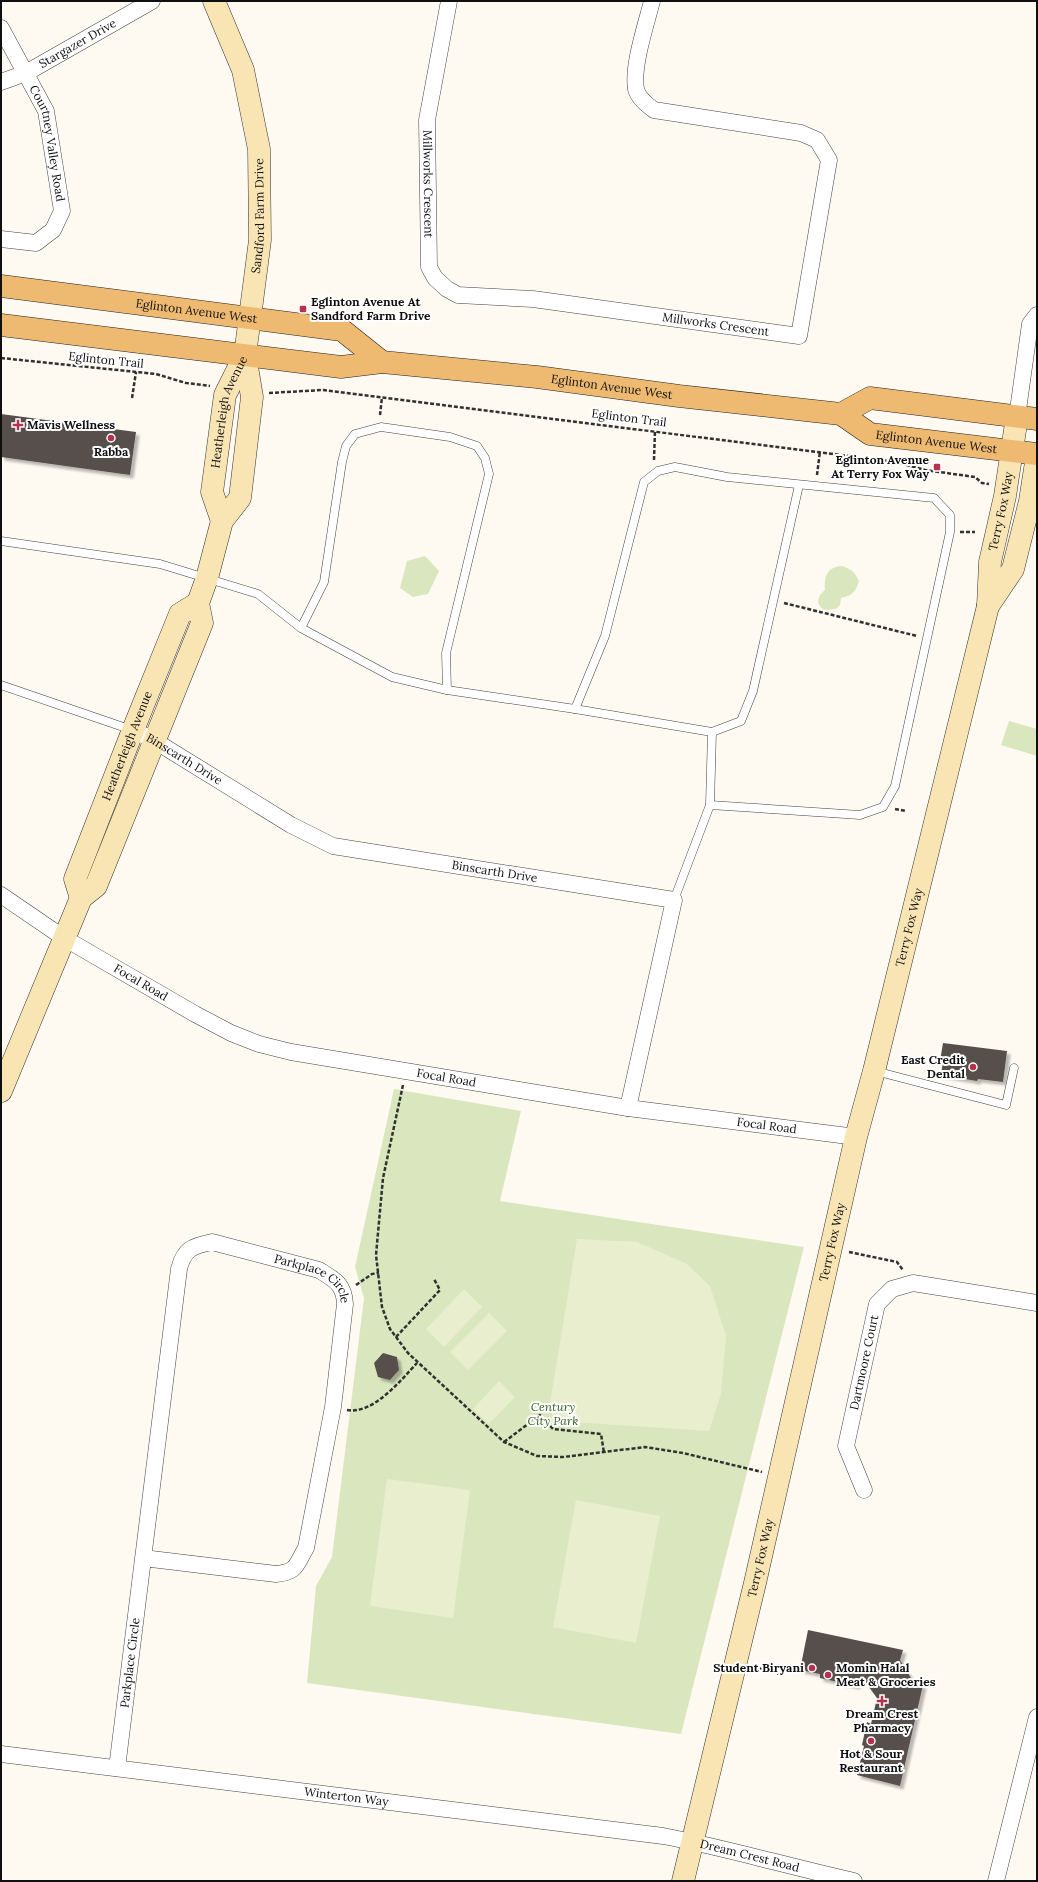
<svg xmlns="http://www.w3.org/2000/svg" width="1038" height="1882" font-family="Lora,serif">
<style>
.green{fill:#dae7be}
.pitch{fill:#e9eecf}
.building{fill:#574f4c;filter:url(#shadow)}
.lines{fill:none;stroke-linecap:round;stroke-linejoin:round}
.lane-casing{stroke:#424242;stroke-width:9}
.street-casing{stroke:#424242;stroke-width:17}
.secondary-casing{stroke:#313131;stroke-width:23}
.primary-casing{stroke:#202020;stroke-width:23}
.path{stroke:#313131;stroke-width:2.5;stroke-dasharray:4 2;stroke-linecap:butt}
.lane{stroke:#fff;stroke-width:8}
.street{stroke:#fff;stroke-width:16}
.secondary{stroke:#f9e5b3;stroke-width:22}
.primary{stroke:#eeba72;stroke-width:22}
.poi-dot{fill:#b5314f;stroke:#fff;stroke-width:1.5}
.labels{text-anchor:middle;stroke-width:4;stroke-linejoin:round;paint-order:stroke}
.street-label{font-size:12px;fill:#0f0f0f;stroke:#fff}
.poi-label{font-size:12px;font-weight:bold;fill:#0f0f0f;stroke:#fff;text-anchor:start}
.park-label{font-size:12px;font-style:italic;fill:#3c6324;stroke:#fff}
</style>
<defs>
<filter id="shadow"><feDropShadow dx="3.5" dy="3.5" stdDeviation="1" flood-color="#0004"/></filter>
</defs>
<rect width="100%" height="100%" fill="#fefaf2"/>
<g class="green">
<polygon points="425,556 439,571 428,594 413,597 400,588 407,561"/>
<path d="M842,566c9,3 13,6 17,15 -3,11 -8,15 -18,17l-1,7 -4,4 -11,1c-10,-5 -8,-14 0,-20 -1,-14 2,-23 17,-24z"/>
<polygon points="1009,721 1037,729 1037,756 1001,745"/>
<polygon points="394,1089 521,1111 500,1201 804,1247 681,1734 307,1683 316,1586 332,1557 364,1298 355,1267"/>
</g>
<g class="pitch">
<polygon points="577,1239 637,1242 687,1264 710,1286 726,1336 721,1394 709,1431 556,1421 549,1409"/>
<polygon points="464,1289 482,1307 444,1347 426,1329"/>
<polygon points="489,1313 507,1331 468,1370 450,1352"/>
<polygon points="499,1381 515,1397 489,1424 473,1409"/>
<polygon points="387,1479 470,1490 453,1618 370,1606"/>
<polygon points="576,1500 660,1516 636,1643 553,1627"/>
</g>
<g class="building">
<polygon points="1,414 136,432 130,475 1,457"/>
<polygon points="943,1043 1007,1051 1003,1082 978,1079 977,1081 941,1075 943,1061 940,1061"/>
<polygon points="383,1353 397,1357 399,1370 390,1380 378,1377 374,1363"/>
<polygon points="808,1630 903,1650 900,1660 914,1683 923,1685 900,1786 857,1775 864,1746 862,1745 867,1722 871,1724 877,1698 861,1676 856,1686 820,1678 820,1674 800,1670"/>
</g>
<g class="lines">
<defs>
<g id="lane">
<polyline points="1,541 160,564 258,594 301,628 392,677 447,690 575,709 712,732 741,721 753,691 799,485"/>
<polyline points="301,628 324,582 342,462 346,446 355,434 381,427 450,437 477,446 485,458 489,474 446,653 447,690"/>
<polyline points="1,685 132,730"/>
<polyline points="575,709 605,636 644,482 658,471 675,467 727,477 934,498 950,515 950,532 895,786 883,807 860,815 710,805"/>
<polyline points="674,900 710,805 712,732"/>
<polyline points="875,1071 1006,1105 1014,1068"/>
</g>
<g id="street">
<path id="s1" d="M449,1l-22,119 2,147 6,11 12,11 11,6 75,4 266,37 30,-176 -12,-20 -16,-7 -147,-23c-7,-5 -16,-12 -18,-21 -4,-23 10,-64 16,-88"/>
<path id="s2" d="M1,28l45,83 16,100 -9,19 -17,13 -35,-4"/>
<path id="s3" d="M1,82l25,-9 126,-72"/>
<polyline points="1017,417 1030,324 1037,315"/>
<path id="s4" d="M133,730l22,11 136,84 42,21 341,54 -46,208"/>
<path id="s5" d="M1,895l63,43 131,76 36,19 28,11 32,8 337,56 228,29"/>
<path id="s6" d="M864,1490l-18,-44 31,-142 15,-15 21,-6 124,20"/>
<path id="s7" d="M1,1754l662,82c64,12 127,31 191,45"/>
<path id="s8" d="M117,1768l62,-499c5,-20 13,-23 33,-27l107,28c16,10 25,14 26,34l-12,103 -27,141c-10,16 -8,24 -30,26l-133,-16"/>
<polyline points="996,1881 1037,1717"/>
</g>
<g id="secondary">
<path id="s9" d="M222,521l-10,-29 13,-97 20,-40"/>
<polyline points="988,606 1013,569 1030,501 1037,456"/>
<path id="s10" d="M81,898l-6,-19 58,-149 47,-116 18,-11"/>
<path id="s11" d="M1,1091l80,-193 15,-12 106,-263 -4,-20 9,-25 15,-57 18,-23 12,-101 -7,-42 15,-115 -1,-91 -16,-79 -29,-69"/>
<path id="s12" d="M683,1881l72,-298 101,-446 18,-66 114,-465 2,-44 15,-66 12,-79"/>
</g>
<g id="primary">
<path id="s13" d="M1,286l341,44 40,32"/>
<path id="s14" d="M1,325l340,42 41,-5 155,15 142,19 162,18 29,20 167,20"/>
<polyline points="841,414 870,398 1037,419"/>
</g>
</defs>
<use href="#lane" class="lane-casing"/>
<use href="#street" class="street-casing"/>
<use href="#secondary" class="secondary-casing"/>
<use href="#primary" class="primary-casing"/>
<g class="path">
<polyline points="1,358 156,374 186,383 210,386"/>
<polyline points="269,393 323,390 896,462 925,470 975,477 982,483 989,484"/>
<polyline points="132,398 136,372"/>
<polyline points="380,415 382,397"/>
<polyline points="654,460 655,430"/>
<polyline points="817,475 820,451"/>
<polyline points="960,532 975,532"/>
<polyline points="784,603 917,636"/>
<polyline points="895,809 906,811"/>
<polyline points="403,1085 383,1178 376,1255 382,1307 390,1329 408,1353 504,1442 537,1456 563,1457 645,1447 683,1453 762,1472"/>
<polyline points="849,1252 897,1262 903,1270"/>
<polyline points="356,1285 372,1274 379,1273"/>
<polyline points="396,1337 440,1290 434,1279"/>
<path d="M347,1410c26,5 54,-30 70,-47"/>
<polyline points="504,1442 540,1415 553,1429 601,1434 604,1453"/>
<polyline points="754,1667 784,1675"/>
</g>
<use href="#lane" class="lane"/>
<use href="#street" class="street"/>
<use href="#secondary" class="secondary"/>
<use href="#primary" class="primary"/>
</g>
<g class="poi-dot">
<rect x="299" y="305" width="8" height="8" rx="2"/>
<path d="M16 419h4v4h4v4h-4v4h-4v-4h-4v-4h4z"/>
<circle cx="111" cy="438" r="4"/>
<rect x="933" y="463" width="8" height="8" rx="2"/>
<circle cx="973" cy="1067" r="4"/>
<circle cx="812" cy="1668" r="4"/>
<circle cx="828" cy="1675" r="4"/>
<path d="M880 1695h4v4h4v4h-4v4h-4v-4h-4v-4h4z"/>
<circle cx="871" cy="1741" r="4"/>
</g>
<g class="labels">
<g class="street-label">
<text dy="4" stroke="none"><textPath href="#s3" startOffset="86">Stargazer Drive</textPath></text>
<text dy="4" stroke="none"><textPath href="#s2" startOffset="126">Courtney Valley Road</textPath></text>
<text dy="4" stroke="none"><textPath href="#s1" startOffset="185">Millworks Crescent</textPath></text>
<text dy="4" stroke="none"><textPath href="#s11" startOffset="931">Sandford Farm Drive</textPath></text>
<text dy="4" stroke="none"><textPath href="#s13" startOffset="197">Eglinton Avenue West</textPath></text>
<text dy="4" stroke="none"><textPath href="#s1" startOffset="569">Millworks Crescent</textPath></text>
<text transform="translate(106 360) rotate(6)" y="4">Eglinton Trail</text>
<text dy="4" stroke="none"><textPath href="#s14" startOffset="615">Eglinton Avenue West</textPath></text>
<text dy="4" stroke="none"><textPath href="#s9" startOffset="113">Heatherleigh Avenue</textPath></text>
<text transform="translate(629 418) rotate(7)" y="4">Eglinton Trail</text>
<text dy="4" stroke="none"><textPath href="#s14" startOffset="948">Eglinton Avenue West</textPath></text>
<text dy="4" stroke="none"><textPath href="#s12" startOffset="1407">Terry Fox Way</textPath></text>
<text dy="4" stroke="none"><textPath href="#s10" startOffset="163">Heatherleigh Avenue</textPath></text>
<text dy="4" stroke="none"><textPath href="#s4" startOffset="59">Binscarth Drive</textPath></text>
<text dy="4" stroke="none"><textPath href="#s4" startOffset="395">Binscarth Drive</textPath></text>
<text dy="4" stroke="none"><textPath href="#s12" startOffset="980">Terry Fox Way</textPath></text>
<text dy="4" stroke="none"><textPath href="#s5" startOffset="165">Focal Road</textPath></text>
<text dy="4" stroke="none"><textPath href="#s5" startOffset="489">Focal Road</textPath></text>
<text dy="4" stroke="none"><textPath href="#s5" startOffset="813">Focal Road</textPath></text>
<text dy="4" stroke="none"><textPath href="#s12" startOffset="656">Terry Fox Way</textPath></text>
<text dy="4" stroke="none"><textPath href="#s8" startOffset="659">Parkplace Circle</textPath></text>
<text dy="4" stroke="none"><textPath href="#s6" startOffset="133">Dartmoore Court</textPath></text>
<text dy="4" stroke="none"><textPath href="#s12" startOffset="332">Terry Fox Way</textPath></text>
<text dy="4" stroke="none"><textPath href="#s8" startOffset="106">Parkplace Circle</textPath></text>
<text dy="4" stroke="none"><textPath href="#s7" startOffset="348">Winterton Way</textPath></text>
<text dy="4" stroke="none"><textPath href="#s7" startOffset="756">Dream Crest Road</textPath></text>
</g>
<g class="poi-label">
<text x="311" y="306">Eglinton Avenue At<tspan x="311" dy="14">Sandford Farm Drive</tspan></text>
<text x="27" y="429">Mavis Wellness</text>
<text x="111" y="456" text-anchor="middle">Rabba</text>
<text x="929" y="464" text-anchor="end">Eglinton Avenue<tspan x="929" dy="14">At Terry Fox Way</tspan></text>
<text x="965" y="1064" text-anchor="end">East Credit<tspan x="965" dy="14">Dental</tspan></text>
<text x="804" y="1672" text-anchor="end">Student Biryani</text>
<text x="836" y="1672">Momin Halal<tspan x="836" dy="14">Meat &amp; Groceries</tspan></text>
<text x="882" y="1718" text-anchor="middle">Dream Crest<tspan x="882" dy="14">Pharmacy</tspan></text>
<text x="871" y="1758" text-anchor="middle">Hot &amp; Sour<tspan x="871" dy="14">Restaurant</tspan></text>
</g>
<g class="park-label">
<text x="553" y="1411">Century<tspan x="553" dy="14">City Park</tspan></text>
</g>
</g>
<rect width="1038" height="1882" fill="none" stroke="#0f0f0f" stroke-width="4"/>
</svg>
